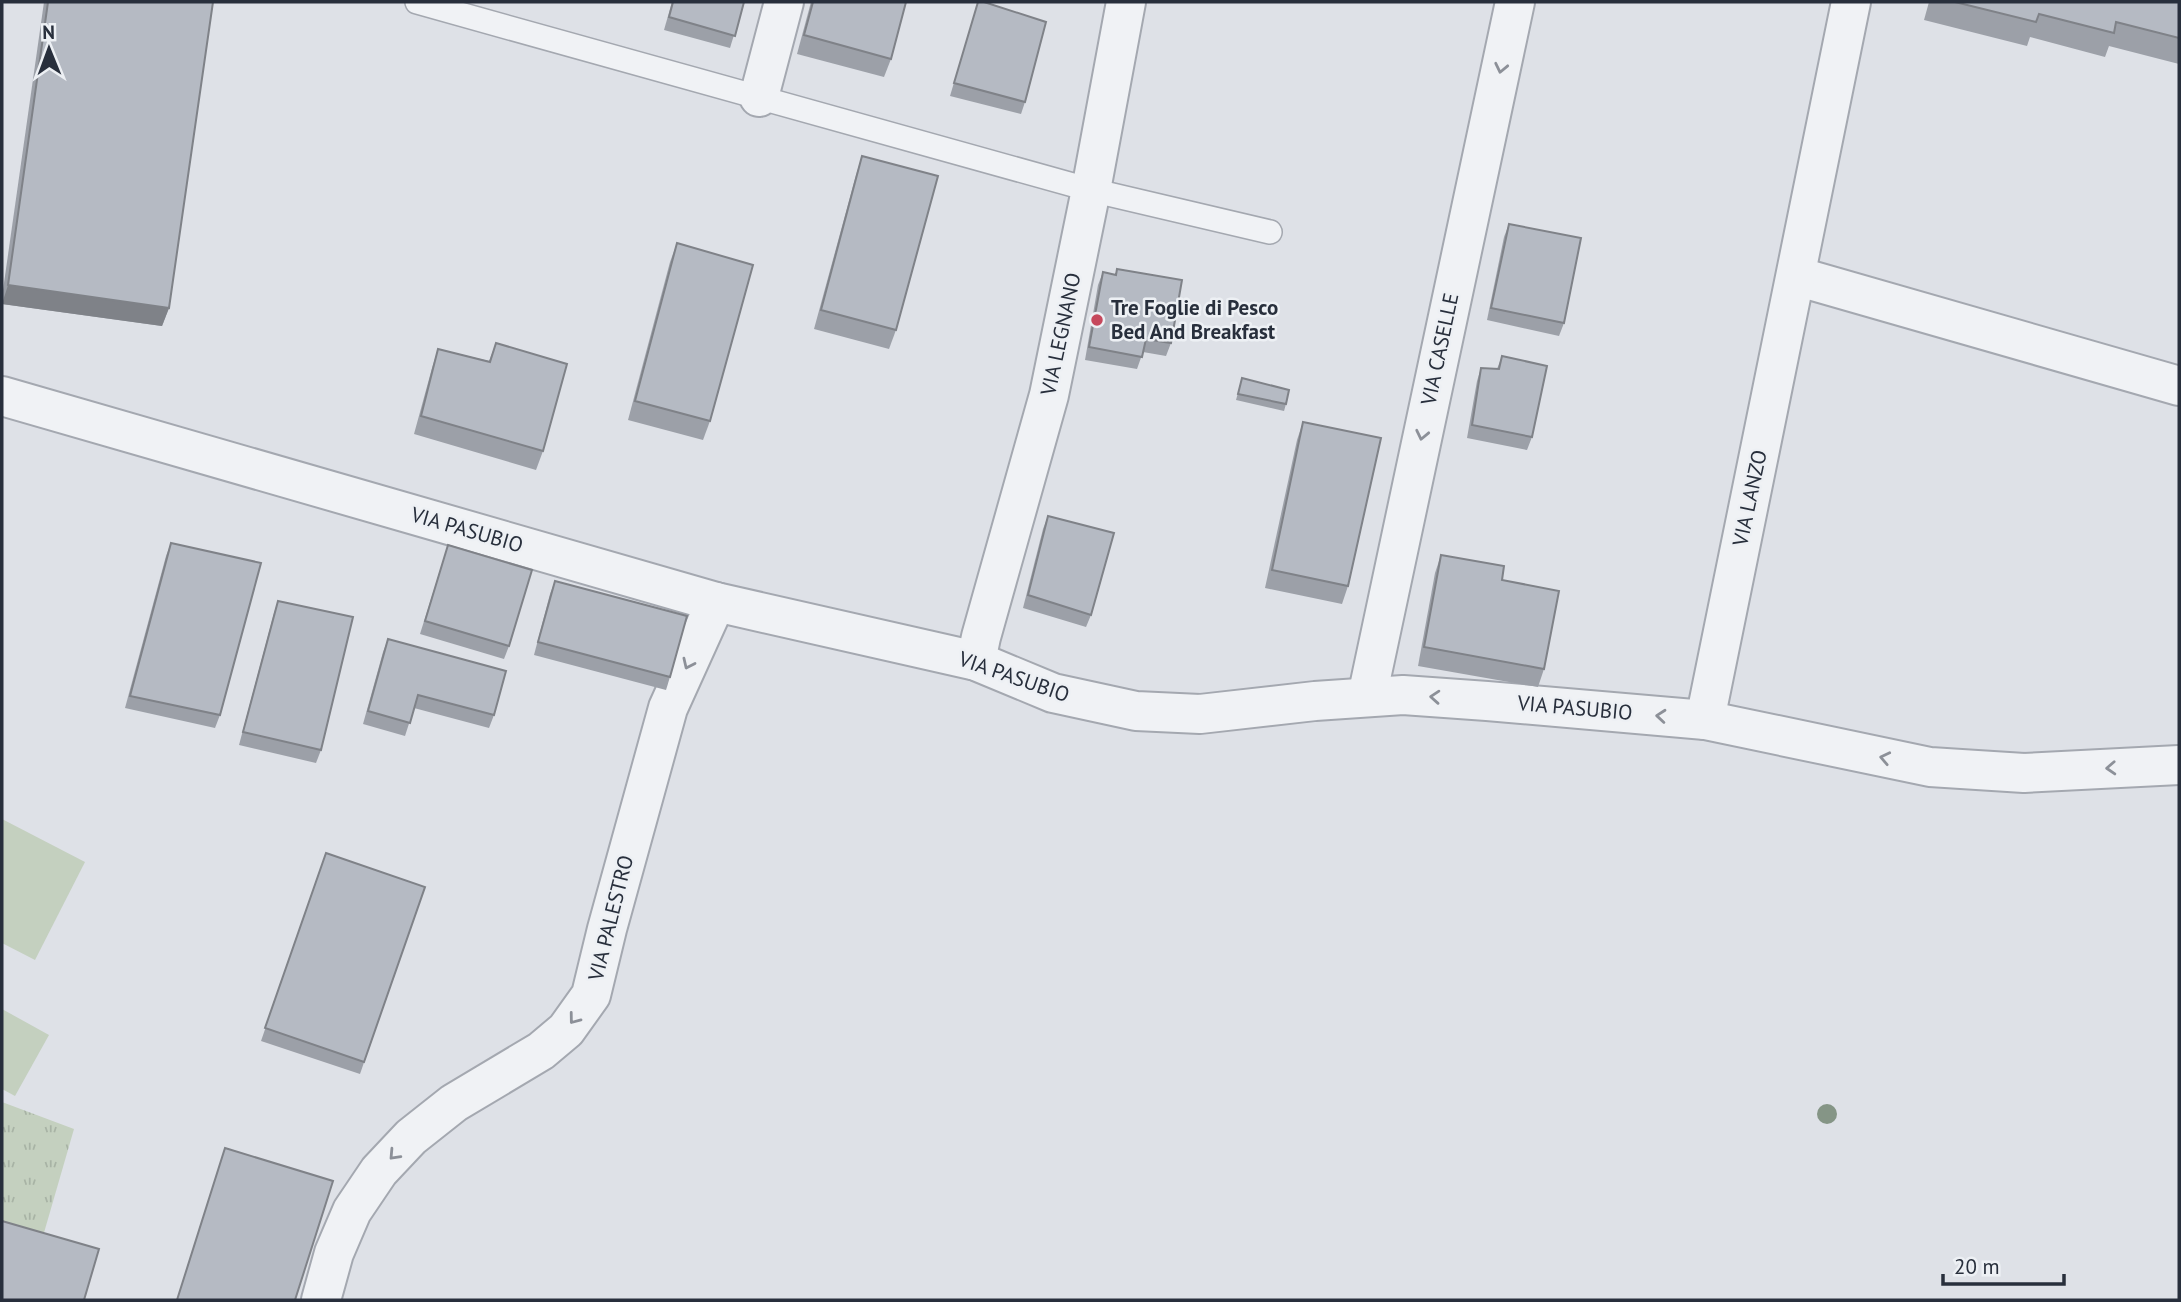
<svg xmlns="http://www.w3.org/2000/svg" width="2181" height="1302" font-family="'PT Sans',sans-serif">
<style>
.park{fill:url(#park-tufts)}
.pitch{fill:#c4d0bf}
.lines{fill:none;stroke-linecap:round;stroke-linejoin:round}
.lane-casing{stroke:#a4a8b0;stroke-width:26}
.street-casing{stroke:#a4a8b0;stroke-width:42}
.lane{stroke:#f0f2f5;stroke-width:23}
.street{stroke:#f0f2f5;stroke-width:38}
.tree{fill:#859586}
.wall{fill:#9ca0a8}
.shaded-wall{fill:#7f8288}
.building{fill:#b5bac3;stroke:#7f8288;stroke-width:2}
.oneway{stroke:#8c9098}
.poi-dot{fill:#c6485c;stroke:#edf0f4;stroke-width:2.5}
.labels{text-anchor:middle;stroke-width:5;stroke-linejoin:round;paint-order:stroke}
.poi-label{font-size:21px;font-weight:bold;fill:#282f3c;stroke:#edf0f4;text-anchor:start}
.street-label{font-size:21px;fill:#282f3c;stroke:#edf0f4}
</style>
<defs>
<pattern id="park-tufts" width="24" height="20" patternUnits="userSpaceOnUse" patternTransform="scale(1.75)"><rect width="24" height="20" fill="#c4d0bf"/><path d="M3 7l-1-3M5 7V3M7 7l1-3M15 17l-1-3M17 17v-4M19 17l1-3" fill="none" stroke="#a8b3a5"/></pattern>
</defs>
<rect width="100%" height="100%" fill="#dee1e7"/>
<polygon class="park" points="2,1102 74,1129 39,1250 2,1241"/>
<g class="pitch">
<polygon points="2,819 85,862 35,960 2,943"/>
<polygon points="2,1009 49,1035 15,1096 2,1089"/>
</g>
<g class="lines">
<defs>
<polyline id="lane" points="417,2 1091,190 1270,232"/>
<g id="street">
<polyline points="759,97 784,2"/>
<polyline points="1796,276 2179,386"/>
<polyline points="2,396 716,602 976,661 1053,693 1136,711 1200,714 1315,701 1403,695 1487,701 1705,720 1930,767 2024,773 2179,765"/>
<polyline points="976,661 981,637 1049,395 1091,190 1126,2"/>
<polyline points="1367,697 1515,2"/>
<polyline points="1705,720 1851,2"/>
<polyline points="321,1300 334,1253 352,1211 379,1171 411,1137 454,1103 541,1051 566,1030 591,995 607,929 668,708 716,602"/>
</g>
</defs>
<use href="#lane" class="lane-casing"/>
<use href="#street" class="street-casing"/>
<use href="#lane" class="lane"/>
<use href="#street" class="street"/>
</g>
<circle class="tree" cx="1827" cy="1114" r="10"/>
<g class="wall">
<polygon points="44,2 213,2 169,308 162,326 2,304 2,297"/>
<polygon points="672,2 744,2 730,48 664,30"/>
<polygon points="811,2 906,2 891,59 884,77 797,54"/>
<polygon points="978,2 1025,102 1021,114 950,96"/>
<polygon points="1929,2 2179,2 2179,64 2109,46 2105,57 2030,37 2027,46 1924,20"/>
<polygon points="862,156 896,330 889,349 814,329 856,175"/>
<polygon points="1509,224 1564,323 1559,336 1487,320 1504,237"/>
<polygon points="677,243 710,421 703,440 628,420 670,262"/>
<polygon points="1117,269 1171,343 1166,356 1143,352 1137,369 1085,360 1098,285 1103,272 1115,275"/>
<polygon points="496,343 543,451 536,470 414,434 432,368 438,349 489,361"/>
<polygon points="1502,356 1532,437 1527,450 1467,438 1477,381 1481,368 1497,369"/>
<polygon points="1242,378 1286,404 1284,411 1236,400"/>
<polygon points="1303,422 1348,586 1342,604 1265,588 1297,440"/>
<polygon points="1048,516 1091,615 1086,627 1023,608 1043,529"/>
<polygon points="171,543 220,715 215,728 125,708 166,556"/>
<polygon points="448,545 509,646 504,659 420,634"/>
<polygon points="1441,555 1544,669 1538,687 1418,666 1435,573"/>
<polygon points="555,581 670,677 666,690 534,655 550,594"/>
<polygon points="278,601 321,750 316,763 239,745 274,613"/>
<polygon points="388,639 494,715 489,728 414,708 405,736 363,724 383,652"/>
<polygon points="326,853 425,887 360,1074 261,1041"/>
</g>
<polygon class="shaded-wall" points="8,285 169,308 162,326 2,304"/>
<g class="building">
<polygon points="48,2 213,2 169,308 8,285"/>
<polygon points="673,2 744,2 735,36 669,17"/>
<polygon points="813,2 906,2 891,59 804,35"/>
<polygon points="978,2 984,2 1046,22 1025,102 954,83"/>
<polygon points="1955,2 2179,2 2179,38 2116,22 2114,33 2039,14 2036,22"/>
<polygon points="862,156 938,176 896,330 821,310"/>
<polygon points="1509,224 1581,238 1564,323 1491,308"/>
<polygon points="677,243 753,265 710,421 635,401"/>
<polygon points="1117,269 1182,280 1171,343 1146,339 1142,357 1089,347 1103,272 1116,275"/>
<polygon points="496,343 567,364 543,451 421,416 438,349 490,362"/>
<polygon points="1502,356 1547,366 1532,437 1472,425 1481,368 1499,369"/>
<polygon points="1242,378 1289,390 1286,404 1238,394"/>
<polygon points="1303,422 1381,438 1348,586 1272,570"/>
<polygon points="1048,516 1114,533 1091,615 1028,595"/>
<polygon points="171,543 261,563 220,715 130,696"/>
<polygon points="448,545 532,570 509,646 425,621"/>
<polygon points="1441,555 1504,566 1502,580 1559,591 1544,669 1424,647"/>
<polygon points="555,581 687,616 670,677 538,642"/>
<polygon points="278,601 353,617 321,750 243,732"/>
<polygon points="388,639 506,671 494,715 418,695 410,723 368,711"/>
<polygon points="326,853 425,887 364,1062 265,1028"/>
<polygon points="225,1148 333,1181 295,1300 177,1300"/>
<polygon points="2,1221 99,1249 84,1300 2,1300"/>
</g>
<defs><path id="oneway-chevron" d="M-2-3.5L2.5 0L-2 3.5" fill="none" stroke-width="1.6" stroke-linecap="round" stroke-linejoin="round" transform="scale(1.75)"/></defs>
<g class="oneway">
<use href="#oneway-chevron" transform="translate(1501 68) rotate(102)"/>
<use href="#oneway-chevron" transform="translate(1422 435) rotate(102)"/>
<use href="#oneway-chevron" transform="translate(688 664) rotate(115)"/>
<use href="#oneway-chevron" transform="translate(1435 697) rotate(-176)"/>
<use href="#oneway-chevron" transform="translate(1661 716) rotate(-175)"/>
<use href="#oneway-chevron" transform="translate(1885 758) rotate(-168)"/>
<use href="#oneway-chevron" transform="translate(2111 768) rotate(177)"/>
<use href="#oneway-chevron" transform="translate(574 1019) rotate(127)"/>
<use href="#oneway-chevron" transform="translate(394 1155) rotate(133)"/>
</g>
<circle class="poi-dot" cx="1097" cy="320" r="7"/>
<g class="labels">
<g class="poi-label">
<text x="1111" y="315">Tre Foglie di Pesco<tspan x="1111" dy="24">Bed And Breakfast</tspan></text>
</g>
<g class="street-label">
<text transform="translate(1061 334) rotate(-78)" y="7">VIA LEGNANO</text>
<text transform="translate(1440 349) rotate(-78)" y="7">VIA CASELLE</text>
<text transform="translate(1750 498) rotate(-78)" y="7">VIA LANZO</text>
<text transform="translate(467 530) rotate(16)" y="7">VIA PASUBIO</text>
<text transform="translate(1014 677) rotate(19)" y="7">VIA PASUBIO</text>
<text transform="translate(1575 708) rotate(5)" y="7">VIA PASUBIO</text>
<text transform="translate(611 918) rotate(-76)" y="7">VIA PALESTRO</text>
</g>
</g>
<rect width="2181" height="1302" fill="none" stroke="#282f3c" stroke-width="7"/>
<g transform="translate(49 49) rotate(359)" stroke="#edf0f4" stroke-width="5" paint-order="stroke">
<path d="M0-5L12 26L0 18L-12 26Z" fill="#282f3c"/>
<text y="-10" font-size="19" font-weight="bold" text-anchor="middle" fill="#282f3c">N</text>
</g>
<path d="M1943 1274v10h121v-10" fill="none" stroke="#282f3c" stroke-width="3.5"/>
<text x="1954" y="1274" font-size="21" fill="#282f3c" stroke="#edf0f4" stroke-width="5" paint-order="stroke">20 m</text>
</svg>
